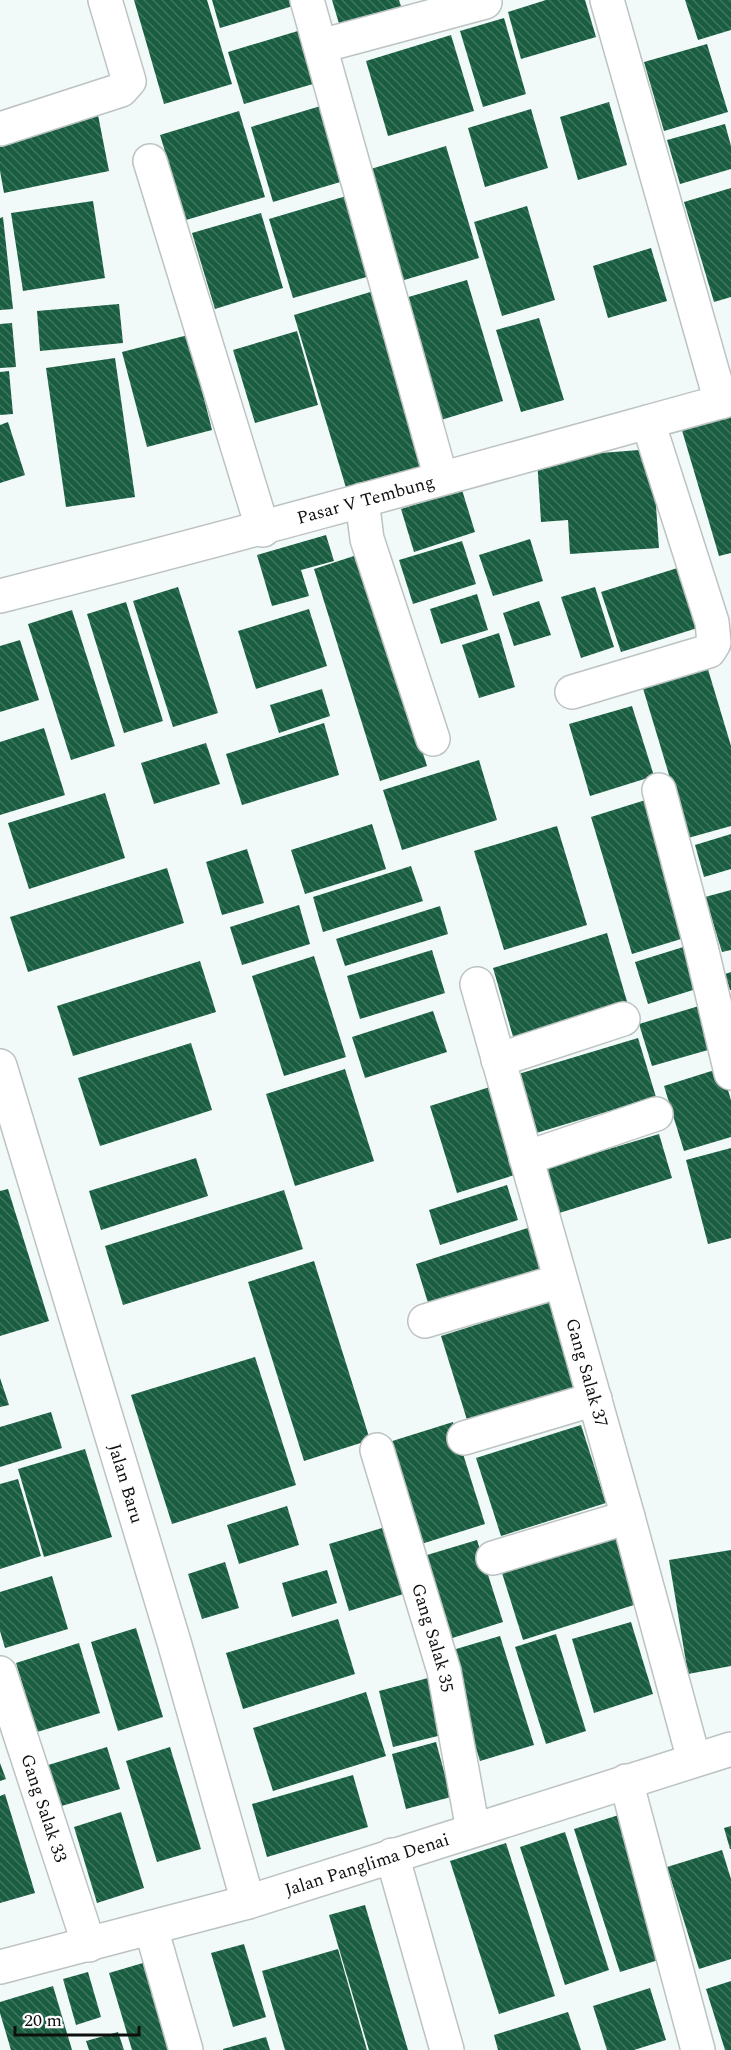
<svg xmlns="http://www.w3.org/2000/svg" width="731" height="2050" font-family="Spectral,serif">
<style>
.building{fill:url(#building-back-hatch)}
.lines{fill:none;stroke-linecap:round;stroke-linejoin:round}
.minor-casing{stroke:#bcc3c2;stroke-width:36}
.major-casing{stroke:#bcc3c2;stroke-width:36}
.minor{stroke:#fff;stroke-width:33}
.major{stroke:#fff;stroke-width:33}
.labels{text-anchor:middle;stroke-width:6;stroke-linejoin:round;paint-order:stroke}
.street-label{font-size:18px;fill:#0d100f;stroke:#fff}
</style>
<defs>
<pattern id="building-back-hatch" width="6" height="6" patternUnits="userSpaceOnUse" patternTransform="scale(1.5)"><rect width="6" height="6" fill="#195e41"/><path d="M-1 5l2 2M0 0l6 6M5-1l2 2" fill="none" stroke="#40745e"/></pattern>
</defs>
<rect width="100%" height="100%" fill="#f2faf9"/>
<g class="building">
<polygon points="134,0 207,0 232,84 164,104"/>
<polygon points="212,0 303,0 303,3 220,28"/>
<polygon points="332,0 399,0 402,9 340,27"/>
<polygon points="546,0 585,0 596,37 521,59 508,12"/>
<polygon points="685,0 731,0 731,30 698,40"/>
<polygon points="504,18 526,94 483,107 460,31"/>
<polygon points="311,27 327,80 244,104 228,52"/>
<polygon points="451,35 474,111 388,136 366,61"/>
<polygon points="707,44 728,112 664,131 644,62"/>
<polygon points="609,102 627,165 578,180 560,117"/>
<polygon points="324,105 347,180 273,202 251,127"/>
<polygon points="531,109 548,168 485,187 468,128"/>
<polygon points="239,111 265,197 186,220 160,135"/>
<polygon points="98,115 109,171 4,193 0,171 0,135"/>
<polygon points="725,124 731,146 731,169 680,184 667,140"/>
<polygon points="446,146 479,258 394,283 361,172"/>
<polygon points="731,188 731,297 714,302 684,202"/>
<polygon points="353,194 377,274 293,298 269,219"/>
<polygon points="93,201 105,278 23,291 11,213"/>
<polygon points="527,206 555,300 502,316 474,222"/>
<polygon points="261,213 283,288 215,309 192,233"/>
<polygon points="3,217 13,309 0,310 0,218"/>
<polygon points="651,248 667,301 608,318 593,266"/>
<polygon points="467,280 503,401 441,420 405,298"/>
<polygon points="377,290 430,466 347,491 294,315"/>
<polygon points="119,304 123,343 40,351 37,311"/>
<polygon points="539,318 564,400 521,412 496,330"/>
<polygon points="12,323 16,367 0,368 0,324"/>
<polygon points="297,331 318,405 255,423 233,350"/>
<polygon points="188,335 212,430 147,447 122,352"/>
<polygon points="115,358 135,497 66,507 46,368"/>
<polygon points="9,371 13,414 0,415 0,372"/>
<polygon points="731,412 731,553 719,556 681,427"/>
<polygon points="8,422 25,475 0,483 0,425"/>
<polygon points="652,449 659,548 570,554 568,520 541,522 537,458"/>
<polygon points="462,490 475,532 414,552 401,509"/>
<polygon points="326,535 334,561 301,570 309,596 272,606 257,555"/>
<polygon points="530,539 543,581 493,596 479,555"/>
<polygon points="462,541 476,584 413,604 399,560"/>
<polygon points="360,554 427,766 380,781 314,569"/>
<polygon points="687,565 707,625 621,652 601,592"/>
<polygon points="178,587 218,713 173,727 133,601"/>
<polygon points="595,587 614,647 581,658 561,597"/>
<polygon points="477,594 488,630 441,644 430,609"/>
<polygon points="539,601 551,635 514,646 503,613"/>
<polygon points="126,602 163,721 124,733 87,614"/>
<polygon points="309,609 327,666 256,689 238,631"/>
<polygon points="72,610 115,746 71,760 28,624"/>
<polygon points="499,633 515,687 479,698 462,645"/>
<polygon points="20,640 39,700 0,712 0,646"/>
<polygon points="707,666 731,746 731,826 688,838 642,685"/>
<polygon points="322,689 330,716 279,733 270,705"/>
<polygon points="632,706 654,776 590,796 569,724"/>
<polygon points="324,723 339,775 242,805 226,754"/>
<polygon points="44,728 65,795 0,815 0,742"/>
<polygon points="206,743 220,784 154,804 141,763"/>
<polygon points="479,760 497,820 402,850 383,790"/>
<polygon points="105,793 125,858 29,889 8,823"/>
<polygon points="652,798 694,935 632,954 591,817"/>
<polygon points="372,824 386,869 305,894 291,850"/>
<polygon points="557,826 587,925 504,950 474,851"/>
<polygon points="731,834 731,869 704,877 695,845"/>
<polygon points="247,849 264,903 222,915 206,862"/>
<polygon points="411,866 423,901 323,932 313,897"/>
<polygon points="167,868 184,923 28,972 10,917"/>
<polygon points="731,890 731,950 722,952 705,897"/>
<polygon points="299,905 310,944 242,965 230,927"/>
<polygon points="440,906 448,934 345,966 336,939"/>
<polygon points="607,933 628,1005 514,1040 493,968"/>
<polygon points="693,944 706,986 648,1004 635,962"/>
<polygon points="432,950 445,993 360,1019 347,976"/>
<polygon points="314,956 346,1057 284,1076 252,976"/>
<polygon points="200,961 216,1012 73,1056 57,1006"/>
<polygon points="731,972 731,990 730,990 725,974"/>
<polygon points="709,1003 722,1046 652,1066 639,1024"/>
<polygon points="433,1011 447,1052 365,1078 352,1037"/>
<polygon points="638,1038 656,1097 533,1134 515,1075"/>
<polygon points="191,1043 212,1110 100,1146 78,1078"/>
<polygon points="721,1068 731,1100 731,1137 684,1151 664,1086"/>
<polygon points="345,1069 374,1161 295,1186 266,1094"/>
<polygon points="493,1086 521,1173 457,1193 430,1106"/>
<polygon points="659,1134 672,1178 556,1214 542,1169"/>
<polygon points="731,1148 731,1238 708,1244 686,1160"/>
<polygon points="196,1158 208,1196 101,1230 89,1191"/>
<polygon points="507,1185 518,1220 440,1245 429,1210"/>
<polygon points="8,1189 49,1321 0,1336 0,1191"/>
<polygon points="284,1190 303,1249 123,1305 105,1246"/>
<polygon points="534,1226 547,1270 429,1306 416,1264"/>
<polygon points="314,1261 370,1440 304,1461 248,1282"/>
<polygon points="554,1300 581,1388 468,1423 441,1336"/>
<polygon points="255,1357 296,1485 172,1524 131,1395"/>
<polygon points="0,1378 9,1405 0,1407"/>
<polygon points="51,1412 62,1448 0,1467 0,1427"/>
<polygon points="453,1422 485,1524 418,1545 386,1443"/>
<polygon points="581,1425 606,1503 501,1536 476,1458"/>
<polygon points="85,1449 112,1537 44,1557 18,1469"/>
<polygon points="18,1479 41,1556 0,1569 0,1484"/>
<polygon points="287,1506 299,1545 239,1564 227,1525"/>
<polygon points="392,1525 413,1591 349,1611 329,1544"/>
<polygon points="616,1538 637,1604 523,1640 502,1573"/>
<polygon points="477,1540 503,1622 443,1641 417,1558"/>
<polygon points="731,1550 731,1666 688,1674 669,1560"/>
<polygon points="225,1562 239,1608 202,1619 188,1574"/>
<polygon points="327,1570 337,1603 292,1617 282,1583"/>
<polygon points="52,1576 68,1629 5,1648 0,1631 0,1592"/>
<polygon points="338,1619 355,1674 243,1709 226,1653"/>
<polygon points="631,1622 653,1694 594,1713 572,1639"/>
<polygon points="136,1628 163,1717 118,1731 91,1642"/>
<polygon points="556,1634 586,1731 546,1744 515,1647"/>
<polygon points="500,1636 534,1745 480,1761 446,1652"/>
<polygon points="79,1643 100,1713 37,1732 16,1663"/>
<polygon points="428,1678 442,1735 393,1747 379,1691"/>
<polygon points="366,1692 386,1756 273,1791 253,1728"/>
<polygon points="436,1742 451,1797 406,1809 392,1754"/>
<polygon points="107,1747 120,1789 58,1807 45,1766"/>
<polygon points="170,1747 201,1849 157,1862 126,1761"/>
<polygon points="0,1763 6,1779 0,1781"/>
<polygon points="353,1775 368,1827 267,1857 252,1804"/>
<polygon points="5,1794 35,1893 0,1903 0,1796"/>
<polygon points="121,1812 144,1888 97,1903 74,1827"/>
<polygon points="622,1814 668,1957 620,1972 574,1829"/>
<polygon points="731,1826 731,1849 730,1849 724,1828"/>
<polygon points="565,1832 609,1970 565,1985 520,1847"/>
<polygon points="506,1843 555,1996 499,2014 450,1861"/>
<polygon points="722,1850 731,1879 731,1959 699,1969 667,1867"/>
<polygon points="365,1905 408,2050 369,2050 329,1915"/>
<polygon points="244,1944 266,2017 233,2027 211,1953"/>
<polygon points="338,1949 367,2050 285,2050 262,1971"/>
<polygon points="153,1960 179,2050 132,2050 109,1973"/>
<polygon points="88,1972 101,2017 76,2025 63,1979"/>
<polygon points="731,1981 731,2050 725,2050 706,1989"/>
<polygon points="53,1986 72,2050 11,2050 0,2013 0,2002"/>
<polygon points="650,1988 666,2040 634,2050 607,2050 593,2006"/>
<polygon points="568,2012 581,2050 498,2050 494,2035"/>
<polygon points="118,2032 124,2050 89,2050 86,2041"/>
<polygon points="266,2037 270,2050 223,2050 223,2049"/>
</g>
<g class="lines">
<defs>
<g id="minor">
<polyline points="307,0 441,478"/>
<polyline points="607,0 721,402"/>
<polyline points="321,46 485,2"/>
<polyline points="0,129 121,90 129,81 105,0"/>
<polyline points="150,161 263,530"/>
<polyline points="362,500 367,539 433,739"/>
<path id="s1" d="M0,596c245,-62 488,-130 731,-197"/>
<polyline points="572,692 709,651 714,643 712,622 648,422"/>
<polyline points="659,790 701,947 731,1073"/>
<path id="s2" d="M477,984l151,533 66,243"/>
<polyline points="498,1060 623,1019"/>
<polyline points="526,1158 656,1114"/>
<polyline points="425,1321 560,1281"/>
<polyline points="464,1438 595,1399"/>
<path id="s3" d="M377,1450l67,221 29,159"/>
<polyline points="493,1558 628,1517"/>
<path id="s4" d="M0,1673l89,272"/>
<polyline points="626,1781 698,2050"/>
<polyline points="392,1855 447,2050"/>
<polyline points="151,1928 186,2050"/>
</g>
<g id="major">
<path id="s5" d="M0,1066l174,576 74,260"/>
<path id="s6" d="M0,1967l248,-65 483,-153"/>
</g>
</defs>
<use href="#minor" class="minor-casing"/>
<use href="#major" class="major-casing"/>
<use href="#minor" class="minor"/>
<use href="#major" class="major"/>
</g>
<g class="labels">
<g class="street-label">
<text dy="6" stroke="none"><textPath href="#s1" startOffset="378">Pasar V Tembung</textPath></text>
<text dy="6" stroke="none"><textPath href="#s2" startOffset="404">Gang Salak 37</textPath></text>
<text dy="6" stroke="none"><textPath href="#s5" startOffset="436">Jalan Baru</textPath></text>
<text dy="6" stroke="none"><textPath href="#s3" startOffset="196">Gang Salak 35</textPath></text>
<text dy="6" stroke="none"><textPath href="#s4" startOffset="142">Gang Salak 33</textPath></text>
<text dy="6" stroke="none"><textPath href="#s6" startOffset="381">Jalan Panglima Denai</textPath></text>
</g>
</g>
<path d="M15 2026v9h124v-9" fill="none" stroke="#0d100f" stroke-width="3"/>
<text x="24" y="2026" font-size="18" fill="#0d100f" stroke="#ffffff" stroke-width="4.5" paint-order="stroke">20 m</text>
</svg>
